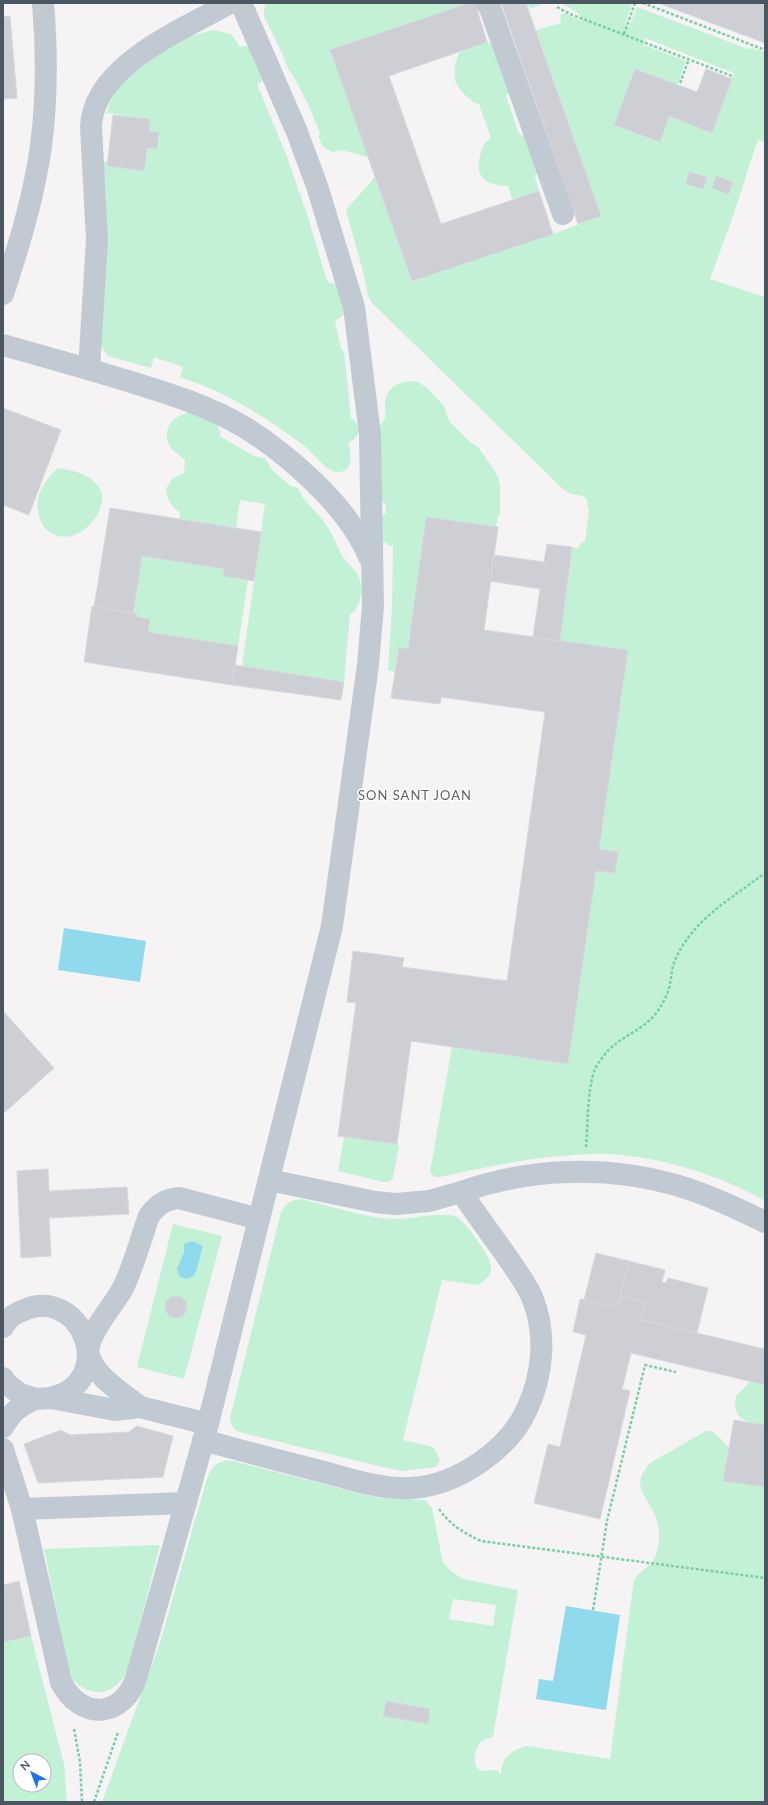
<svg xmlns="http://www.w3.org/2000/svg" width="768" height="1805" font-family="Lato,sans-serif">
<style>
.green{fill:#c3f1d5;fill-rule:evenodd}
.water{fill:#90daee}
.building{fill:#cdcfd5;stroke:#d7d9de}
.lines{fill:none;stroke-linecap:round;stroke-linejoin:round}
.path{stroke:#7ad0a6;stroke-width:2.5;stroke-dasharray:3 2;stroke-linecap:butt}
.minor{stroke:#c1cad2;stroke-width:22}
.labels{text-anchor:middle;stroke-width:3;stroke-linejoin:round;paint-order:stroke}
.neighbourhood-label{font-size:13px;letter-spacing:1px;fill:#5f6368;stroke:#fff}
</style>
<rect width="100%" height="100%" fill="#f5f3f3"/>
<g class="green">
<polygon points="266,3 469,3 330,50 368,157 341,150 333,152 322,146 319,137 320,133 309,106 294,77 288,69 282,53 264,16 264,9"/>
<polygon points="526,3 544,3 532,8 528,6"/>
<path d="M561,3h67l4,2 -7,18 4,4 8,-20 111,42 4,-1 13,4v90l-7,-2 -2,5 -22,68 -24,66 55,18v904c-43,-26 -118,-49 -169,-47 -53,1 -104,11 -156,23h-5l-5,-5 22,-125 115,17 29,-193 19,2 3,-21 -19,-3 29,-199 -68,-9 12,-94 6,1 2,-4 5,-3 4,-29 -2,-12 -4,-4 -12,-2 -8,-5 -191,-186 -4,-7 -4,-21 -18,-65 29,-33 37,104 141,-47 48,-18 -65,-186 25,-7 -1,-8 4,-2 18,8 -4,-8zM645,38l89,35 -22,60 -43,-17 -10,26 -45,-17 21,-56 42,16 9,-24 -42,-16z"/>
<path d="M213,30l18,4 9,13 6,-1 6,3 11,25 -2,8 -4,2 30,73 21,60 19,64 3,2 8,1 8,29 -11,8 6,28 3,3 7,66c11,8 10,18 -2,25 1,11 6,28 -10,29 -12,1 -27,-20 -36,-27 -38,-28 -77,-53 -123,-68l3,-10 -29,-10 -3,11 -43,-12 -8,-11 6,-155 -3,-2 -3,-21 4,-5h3v4l36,5 4,-23 10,1 1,-17 -9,-1 1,-12 -43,-6 2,-9 16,-28 61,-39z"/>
<path d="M487,42l9,5 13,46 -3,3 13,38 8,3 12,34 -4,6 4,14 -26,9 -5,-14c-21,0 -34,-9 -28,-30 2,-8 3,-13 11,-18l-12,-34c-5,-1 -9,-4 -13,-8 -15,-14 -14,-27 -6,-45z"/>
<path d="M410,381l8,1 8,5 18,19 5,15 21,21 8,5 14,20 6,10 2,9v27l-3,7 -1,7 -70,-10 -18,132 -9,-1 -4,24 -7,-2 4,-62 1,-63 -2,1 -9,-5v-24l4,-5v-6l-9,-11 1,-8 5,-6c-7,-18 -8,-36 -3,-55 1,-3 4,-5 5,-8 1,-4 0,-8 0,-12 0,-16 10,-24 25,-25z"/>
<path d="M195,411l23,14 3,12 33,19 10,2 5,6 2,5 21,18h5c3,4 4,7 6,11 9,11 20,20 27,33 5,8 8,18 12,25 5,8 14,13 17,22 5,11 2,30 -9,36l-6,68 -102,-16 23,-162 -25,-4 -4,28 -57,-9 1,-7c-9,-4 -13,-14 -14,-23l6,-10 12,-6 1,-13c-4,-4 -11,-8 -14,-12 -4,-5 -5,-10 -4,-15 2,-15 15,-19 28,-22z"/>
<path d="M58,468c14,2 32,6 41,19 14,19 -20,63 -48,46 -9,-6 -11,-12 -13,-23 -3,-16 8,-32 20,-42z"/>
<polygon points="142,556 224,569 223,576 248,580 238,646 148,632 150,619 137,617 133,614"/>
<polygon points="344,1137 397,1144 399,1146 393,1178 389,1182 384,1182 338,1171"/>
<path d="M301,1199c31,7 63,19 95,20 17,0 46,-8 61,-2 8,4 33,39 34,49 1,8 -6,15 -13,19l-36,-5 -39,160 30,7 7,13 -4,7 -34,4 -19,-4 -144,-35c-6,-3 -8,-7 -9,-14l51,-206c5,-9 10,-12 20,-13z"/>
<polygon points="173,1224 222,1236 184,1379 137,1367"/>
<path d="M751,1381l14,4v40c-20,-3 -33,-5 -29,-29z"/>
<path d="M706,1431h6l8,7 9,10 -5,33 41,6v315h-663l58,-159 46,-161c5,-14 8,-19 22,-22l151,38 46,2 7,8 11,55 9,9 11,7 55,11 -25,147c-4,1 -9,3 -12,5 -7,7 -11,28 3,29 4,1 8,-2 13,-1l4,5c-1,-16 11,-26 27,-29l82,13 24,-179c7,-11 20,-14 23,-28 3,-12 3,-26 -2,-37 -10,-23 -25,-28 -5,-52zM453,1599l43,6 -3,21 -44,-7zM386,1701l44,8 -2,15 -45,-8z"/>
<path d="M160,1545l-32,125c-14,27 -38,29 -58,7l-26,-128z"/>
<path d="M31,1636l33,128 3,38h-64v-160zM20,1761h24v24h-24z"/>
</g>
<g class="water">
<polygon points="64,928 146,941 140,982 58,970"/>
<polygon points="192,1241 203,1246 195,1275 187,1279 180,1277 177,1269 184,1252 184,1244"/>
<polygon points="566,1606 620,1615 606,1710 536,1699 539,1679 553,1681"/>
</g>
<g class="building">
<polygon points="469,3 475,3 487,42 389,76 441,224 539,191 553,234 412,281 330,50"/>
<polygon points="501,3 526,3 601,216 578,224"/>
<polygon points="658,3 758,3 765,5 765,43"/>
<polygon points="10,16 17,98 3,99 3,17"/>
<polygon points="635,69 697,92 706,69 732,79 712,133 669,116 660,142 614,125"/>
<polygon points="113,115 150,119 149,131 159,132 157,149 147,148 144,171 107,166"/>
<polygon points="689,172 707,177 703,189 686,184"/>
<polygon points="716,176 733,182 729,194 712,188"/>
<polygon points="3,408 61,430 29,515 3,505"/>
<polygon points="110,508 261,532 254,581 223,576 224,569 142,556 133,614 94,607"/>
<polygon points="426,517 498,527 484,630 628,650 599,849 618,852 615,873 596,871 568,1064 411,1041 397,1144 338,1136 356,1003 347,1002 353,951 404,958 402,967 507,981 545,712 441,697 440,704 391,698 399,647 408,649"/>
<polygon points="547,544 572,547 560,641 533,637 540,589 490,581 494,555 544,562"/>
<polygon points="92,606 137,614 137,617 150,619 148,632 238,646 232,685 84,662"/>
<polygon points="235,665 344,682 341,700 232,685"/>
<polygon points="3,1011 54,1068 3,1114"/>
<polygon points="48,1169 49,1191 127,1187 129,1214 49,1218 51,1256 21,1258 17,1171"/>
<polygon points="596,1253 629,1261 617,1307 584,1300"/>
<polygon points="629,1261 665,1270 662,1282 666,1283 668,1278 708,1288 697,1333 641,1320 645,1303 620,1296"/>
<circle cx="176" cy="1307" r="11"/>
<polygon points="620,1296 645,1303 641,1320 765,1349 765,1385 631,1353 622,1389 630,1391 600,1519 534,1503 548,1444 560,1447 586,1335 573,1332 580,1299 617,1307"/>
<polygon points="734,1420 765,1425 765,1487 723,1481"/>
<polygon points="137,1426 173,1436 163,1477 38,1483 24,1444 61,1430 70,1435 129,1432"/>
<polygon points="19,1581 31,1636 3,1642 3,1585"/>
<polygon points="386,1701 430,1709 428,1724 383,1716"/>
</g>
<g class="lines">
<g class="path">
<polyline points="643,3 765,50"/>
<polyline points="557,7 570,14 732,76"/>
<polyline points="624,34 635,3"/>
<polyline points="680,83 689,59"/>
<path d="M586,1147c2,-22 1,-58 9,-78 4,-8 12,-18 19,-24 14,-11 32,-18 43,-33 5,-7 10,-16 12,-24 3,-10 2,-21 7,-30 17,-38 57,-61 89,-85"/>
<path d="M439,1509c11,16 25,24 42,32l284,37"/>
<polyline points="593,1610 607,1521 645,1365 676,1372"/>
<polyline points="74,1729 80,1762 82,1802"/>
<polyline points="94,1802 118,1732"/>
</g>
<g class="minor">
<polyline points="486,3 490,8 563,214"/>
<path d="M3,294c16,-49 31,-97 38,-148 6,-47 6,-96 2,-143"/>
<path d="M3,345c43,12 86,24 128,37 39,12 78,24 113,45 25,15 48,34 69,54 24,23 45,48 57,78"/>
<path d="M89,369l8,-129 -6,-113c2,-62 93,-98 139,-124"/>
<path d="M461,1192c68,-24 145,-27 215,-7 31,9 60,23 89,37"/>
<path d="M3,1327c4,-9 13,-14 21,-17 52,-23 90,56 41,83 -4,2 -10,3 -14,5"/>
<polyline points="3,1378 7,1384 20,1394 35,1399 51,1398 115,1410 140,1407 208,1424"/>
<path d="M140,1407c-16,-13 -46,-31 -51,-52 -5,-18 26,-51 34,-67 10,-20 18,-50 26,-72 8,-11 16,-17 30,-18l80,21"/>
<path d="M3,1427c8,-14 17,-22 32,-28"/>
<path d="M203,1440c39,11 78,21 117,31 31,8 61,19 92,17 45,-3 97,-38 115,-79 16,-34 20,-76 5,-112 -7,-16 -19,-31 -29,-46 -14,-19 -28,-39 -42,-59l-32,9 -33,3 -21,-2 -106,-22"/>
<path d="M3,1449l19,60 39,173c20,40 64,36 76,-7l71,-251 124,-498 36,-261 5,-59 -3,-172 -16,-127 -37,-121 -20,-54 -56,-129"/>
<polyline points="22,1509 186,1503"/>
</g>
</g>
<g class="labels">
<g class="neighbourhood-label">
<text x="415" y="800">SON SANT JOAN</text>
</g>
</g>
<rect width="768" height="1805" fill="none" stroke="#4a5661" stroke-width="8"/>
<g transform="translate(32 1773) rotate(318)"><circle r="19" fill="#ffffff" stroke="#b7bbc0"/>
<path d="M0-3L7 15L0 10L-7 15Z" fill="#1a73e8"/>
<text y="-6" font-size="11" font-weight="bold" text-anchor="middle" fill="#4a5661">N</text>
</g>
</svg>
